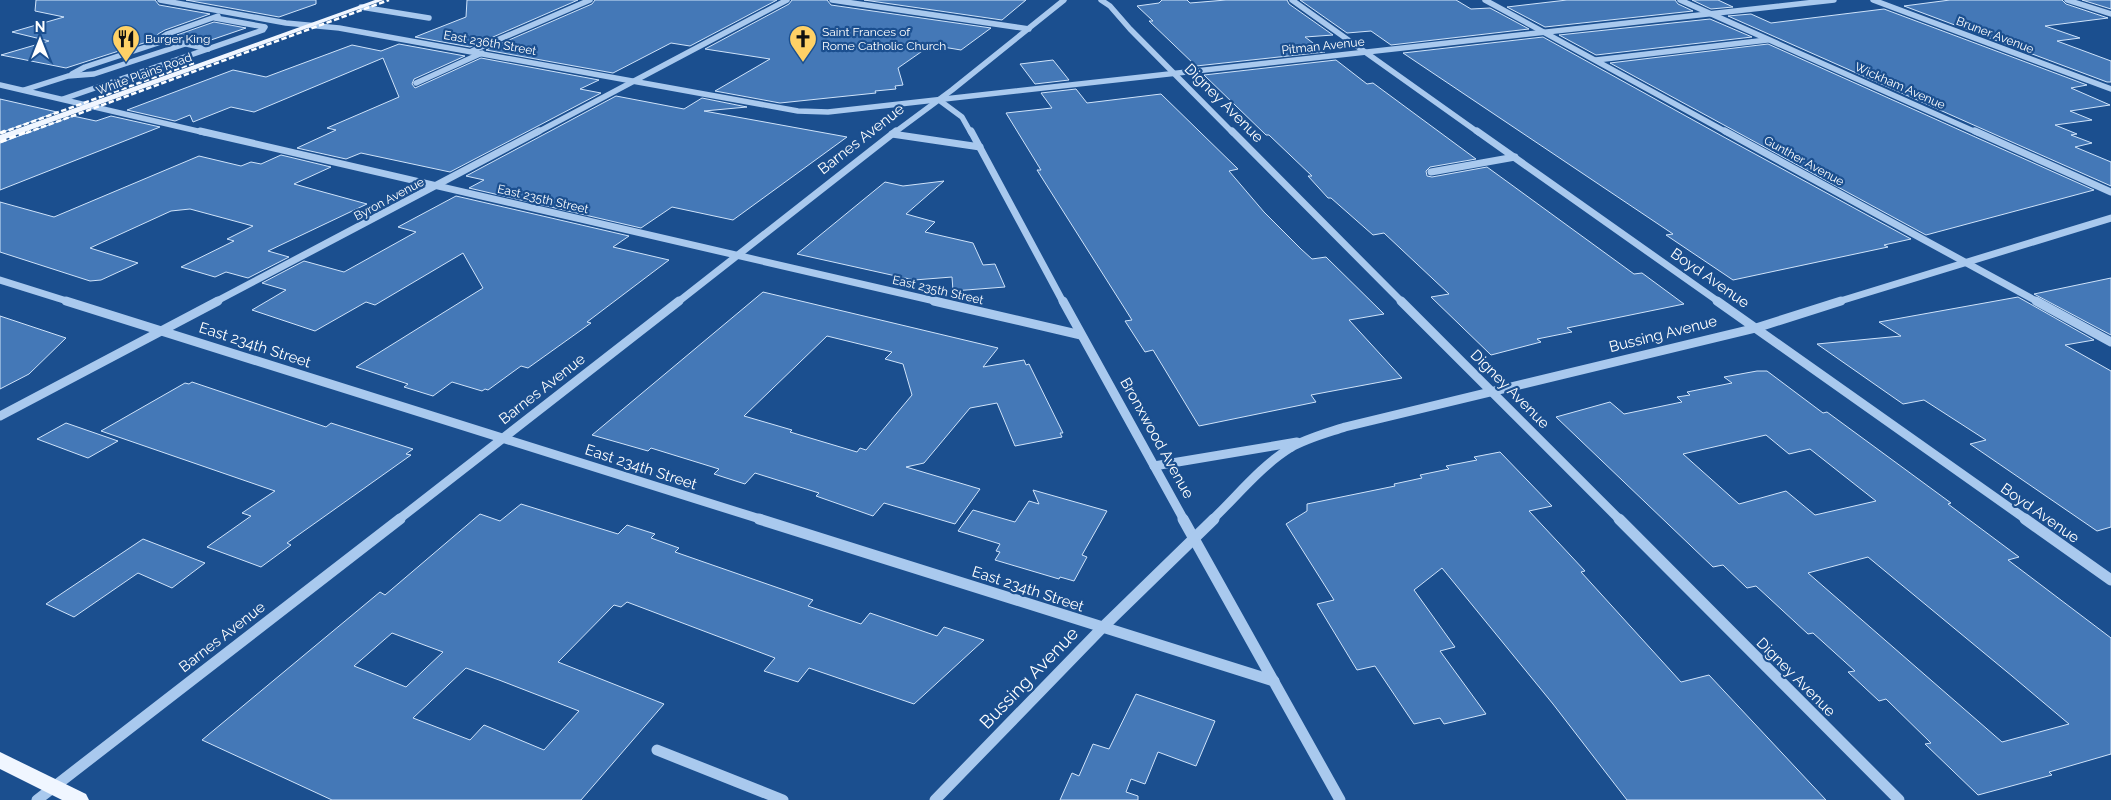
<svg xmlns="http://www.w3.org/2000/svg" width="2111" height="800" font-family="Raleway,sans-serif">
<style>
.building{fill:#4478b7;stroke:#cfe3fa;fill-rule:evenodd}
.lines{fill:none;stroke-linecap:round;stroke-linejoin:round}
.minor-far3{stroke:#a9c9ee;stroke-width:5.5}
.minor-far2{stroke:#a9c9ee;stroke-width:7}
.minor-far1{stroke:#a9c9ee;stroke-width:9}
.minor{stroke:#a9c9ee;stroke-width:11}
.major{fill:#f0f6ff;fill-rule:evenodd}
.rail-far1{stroke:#fff;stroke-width:2.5;stroke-dasharray:5.5 2.5;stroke-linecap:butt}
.rail{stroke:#fff;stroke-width:3;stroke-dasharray:7 3;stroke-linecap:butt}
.labels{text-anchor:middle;stroke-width:4.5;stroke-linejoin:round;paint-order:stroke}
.far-poi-label{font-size:12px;fill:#fff;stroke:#1b4f8f;text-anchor:start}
.far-street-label{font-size:12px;fill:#fff;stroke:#1b4f8f}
.street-label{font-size:15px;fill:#fff;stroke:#1b4f8f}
.near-street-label{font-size:18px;fill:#fff;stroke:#1b4f8f}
</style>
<rect width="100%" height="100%" fill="#1b4f8f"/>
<g class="building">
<polygon points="36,0 155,0 159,5 210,14 165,30 158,34 156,39 66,68 1,55 49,41 12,32 64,17 35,11"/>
<polygon points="186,0 316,0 316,4 279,17"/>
<polygon points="467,0 578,0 470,47 415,37 466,17"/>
<polygon points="595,0 777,0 690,46 671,43 613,73 486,50 592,4"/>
<polygon points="792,0 827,0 831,5 991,28 961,50 931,45 898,68 903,85 895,86 896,89 875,91 876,93 780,103 715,91 770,59 705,49 789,4"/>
<polygon points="864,0 1026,0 1002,20"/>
<polygon points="1162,0 1187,0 1190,3 1226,0 1287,0 1289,4 1333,35 1305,37 1325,52 1196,66 1149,21 1153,21 1137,6 1159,3"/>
<polygon points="1300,0 1456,0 1471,9 1490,8 1529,29 1391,45 1371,31 1347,33"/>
<polygon points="1567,0 1675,0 1678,4 1693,11 1545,27 1507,7"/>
<polygon points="1692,0 1718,0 1733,7 1711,9"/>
<polygon points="1950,0 2062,0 2066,4 2108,18 2045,26 2080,38 2057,41 2111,61 2111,82 2107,82 1904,6"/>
<polygon points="2082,0 2111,0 2111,9"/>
<polygon points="1884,9 2087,85 2071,88 2110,105 2070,111 2092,120 2055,125 2077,134 2071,135 2092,143 2075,147 2111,162 2111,186 1728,16 1751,14 1771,23"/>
<polygon points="1710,19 1752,37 1596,55 1559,35"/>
<polygon points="214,22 246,28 208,41 177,35"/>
<polygon points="1543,37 1722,136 1911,239 1884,245 1888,247 1733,280 1666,235 1673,234 1403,53"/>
<polygon points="399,44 465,56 414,79 412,84 415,88 481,58 599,80 580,89 601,93 450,172 361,153 346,159 297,148 336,130 327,128 399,97 383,58 254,112 231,107 193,122 190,115 175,121 127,110 233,70 266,77 352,45 381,51"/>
<polygon points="1768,44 1973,136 2094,190 1926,235 1610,63"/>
<polygon points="1053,60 1069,80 1035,84 1020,64"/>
<polygon points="1336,60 1367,84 1373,83 1476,159 1430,167 1426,171 1427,176 1432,177 1487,167 1634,274 1642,273 1684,304 1567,328 1572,332 1537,339 1541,342 1491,355 1431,297 1449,294 1384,233 1373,235 1331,198 1328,198 1308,176 1312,176 1269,135 1266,135 1204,75"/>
<polygon points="1076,89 1087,103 1161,94 1238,169 1229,171 1264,212 1301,249 1312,259 1326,257 1384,314 1349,320 1402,378 1311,395 1316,402 1199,426 1153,350 1145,352 1125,321 1132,320 1037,170 1041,170 1006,113 1052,108 1041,93"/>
<polygon points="616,96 684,109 702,98 747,107 704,111 847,137 733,220 672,207 641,228 469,188 484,180 466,176"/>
<polygon points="0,99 57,112 0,133"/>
<polygon points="73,116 96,121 111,116 160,127 0,190 0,143"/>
<polygon points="281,155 331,167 294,184 367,204 268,251 289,257 248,278 226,272 215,277 181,267 234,241 227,239 253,226 190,209 171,211 90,248 138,263 101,280 90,281 0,252 0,202 54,217 199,156 241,166 251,162 261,164"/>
<polygon points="944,181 906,214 935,222 925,232 973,243 983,265 995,264 1005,287 953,291 952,277 914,280 797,254 885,182 903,186"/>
<polygon points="456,196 629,236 613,247 669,260 587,322 591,323 528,368 521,366 488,390 485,389 482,391 452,382 433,396 404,387 408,384 356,367 483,288 463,253 375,305 366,302 315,331 252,310 286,290 262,283 304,261 344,272 416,232 398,227"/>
<polygon points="2111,278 2111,335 2034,294"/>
<path d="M763,292l235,56 -15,19 41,-7 2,5 3,-1 34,69h-3l2,4 -47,9 -18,-43 -27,5 -46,55 -18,4 74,22 -25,35 -71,-21 -11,13 -57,-20 3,-3 -64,-20 -10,11 -31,-10 5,-5 -68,-21 -3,3 -56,-16zM827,336l65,16 -7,7 18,5 9,31 -46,55 -6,-2 -3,4 -67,-20 2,-2 -48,-14z"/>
<polygon points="2018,297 2094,340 2065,345 2111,371 2111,527 2097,531 1970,444 1986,440 1924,400 1903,404 1817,344 1901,336 1879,322"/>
<polygon points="0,316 66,338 29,374 0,389"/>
<path d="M1757,371h10l56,42 4,-1 124,91 -3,1 71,53 -11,3 103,78v116l-62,18 3,3 -74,20 -53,-51 6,-1 -45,-44 -7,2 -31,-29 7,-1 -42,-38 -5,1 -52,-48 -9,2 -24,-23 -10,2 -157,-150 54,-15 14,12 58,-12 -5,-5 13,-2 -3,-3 45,-9 -8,-6zM1766,435l23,19 21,-5 66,52 -61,14 -29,-24 -47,13 -56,-50zM1868,557l144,119 57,48 -67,18 -194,-169z"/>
<polygon points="192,382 326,427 331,423 413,449 406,454 411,455 287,543 291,545 261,567 207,547 251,516 242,513 275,491 101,431 185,383 189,384"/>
<polygon points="66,423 118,441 88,458 37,439"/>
<polygon points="1500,452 1552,506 1529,511 1585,571 1581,572 1681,682 1709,675 1826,800 1627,800 1553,704 1442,568 1414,590 1455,647 1440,651 1486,714 1444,724 1440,718 1414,724 1375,666 1357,670 1317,604 1334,600 1286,524 1307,511 1307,504 1395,486 1394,484 1422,478 1420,475 1449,469 1446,466 1477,460 1474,457"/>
<polygon points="1033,490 1107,511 1082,555 1087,557 1074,581 1060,577 1059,579 995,560 1000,552 996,551 1000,544 958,531 973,510 1015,522 1029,501 1039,504"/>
<path d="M521,504l97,30 9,-9 28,9 -4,4 28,10 -4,4 138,48 -5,6 53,18 9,-11 67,23 7,-9 40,13 -70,64 -105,-36 -11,14 -34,-11 11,-13 -148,-56 -6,5 -7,-2 -56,57 106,42 -83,96h-249l-130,-60 178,-148 5,3 95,-81 20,7zM392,633l51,19 -37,35 -52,-21zM466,668l33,12 80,31 -35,39 -60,-25 -14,15 -57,-22z"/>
<polygon points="143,539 205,563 172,588 138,573 74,617 46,604"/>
<polygon points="1136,694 1215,721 1196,766 1158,752 1145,784 1131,779 1126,792 1138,796 1138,800 1060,800 1072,773 1079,776 1093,744 1109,749"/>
</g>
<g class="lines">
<g class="minor-far3">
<polyline points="160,0 286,23 339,28 798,111 828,112 1834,0"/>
<polyline points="832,0 1029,29"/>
<polyline points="1101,0 1110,6 1130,29 1233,133"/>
<polyline points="1292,0 1479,133"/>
<polyline points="1485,0 1728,133"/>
<polyline points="1680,0 1978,133"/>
<polyline points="1873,0 2111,89"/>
<polyline points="2067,0 2111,14"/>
<polyline points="361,7 429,18"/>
<polyline points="208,49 161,38 167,34 218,16"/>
<polyline points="472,51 590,0"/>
<polyline points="1596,60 1767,40"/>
<polyline points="72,74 85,67 167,40"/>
<polyline points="416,83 482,53"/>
<polyline points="0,85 206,133"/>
<polyline points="24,90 68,76 94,74 185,44"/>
<polyline points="63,99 263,30 265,27 215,18"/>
<polyline points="939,100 962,117 971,133"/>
<polyline points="536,133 787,0"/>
<polyline points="894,133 952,90 1064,0"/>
</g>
<g class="minor-far2">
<polyline points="200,131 939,302"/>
<polyline points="971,131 1063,302"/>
<polyline points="1232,131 1402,302"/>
<polyline points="1477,131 1719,302"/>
<polyline points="1725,131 2038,302"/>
<polyline points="1975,131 2111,192"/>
<polyline points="892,134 980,147"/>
<polyline points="1431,172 1515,157"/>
<polyline points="0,280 70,302"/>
<polyline points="215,302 539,131"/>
<polyline points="678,302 896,131"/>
<polyline points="1837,302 2111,218"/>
</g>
<g class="minor-far1">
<polyline points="66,301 763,520"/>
<polyline points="934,301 1081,335"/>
<polyline points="1063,301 1184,520"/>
<polyline points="1401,301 1620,520"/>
<polyline points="1717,301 2027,520"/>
<polyline points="2036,301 2111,342"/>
<polyline points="0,416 218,301"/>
<polyline points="1154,466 1297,442"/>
<polyline points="398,520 679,301"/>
<path d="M1212,520c25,-24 49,-54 78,-72 17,-10 37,-15 55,-21l411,-99 85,-27"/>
</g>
<g class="minor">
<polyline points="759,519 1274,681"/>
<polyline points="1183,519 1340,800"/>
<polyline points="1619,519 1899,800"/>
<polyline points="2025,519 2111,580"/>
<polyline points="657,750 783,800"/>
<polyline points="37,800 400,519"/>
<polyline points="935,800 1102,628 1214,519"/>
</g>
<g class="major">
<polygon points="375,0 384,0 0,141 0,135"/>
<polygon points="0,752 86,794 89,800 62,800 0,769"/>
</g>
<g class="rail-far1">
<polyline points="1,133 194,63"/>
<polyline points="26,133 389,0"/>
</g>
<g class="rail">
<polyline points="0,133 5,131"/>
<polyline points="0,142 29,131"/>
</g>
</g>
<defs>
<symbol id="restaurant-pin" viewBox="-11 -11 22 30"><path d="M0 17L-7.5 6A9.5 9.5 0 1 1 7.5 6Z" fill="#ffd166" stroke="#1b4f8f"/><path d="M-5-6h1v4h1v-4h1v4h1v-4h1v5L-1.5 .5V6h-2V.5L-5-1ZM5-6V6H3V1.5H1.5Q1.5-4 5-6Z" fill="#111"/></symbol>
<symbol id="church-pin" viewBox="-11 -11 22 30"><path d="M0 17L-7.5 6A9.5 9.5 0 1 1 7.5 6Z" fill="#ffd166" stroke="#1b4f8f"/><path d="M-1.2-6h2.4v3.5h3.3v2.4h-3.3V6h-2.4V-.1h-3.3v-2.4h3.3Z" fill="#111"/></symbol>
</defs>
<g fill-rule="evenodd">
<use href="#restaurant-pin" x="110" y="23" width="32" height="43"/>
<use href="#church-pin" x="787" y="23" width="32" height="43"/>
</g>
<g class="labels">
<g class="far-poi-label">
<text x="822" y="36">Saint Frances of<tspan x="822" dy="14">Rome Catholic Church</tspan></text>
<text x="145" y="43">Burger King</text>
</g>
<g class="far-street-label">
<text transform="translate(1995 35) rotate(21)" y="4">Bruner Avenue</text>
<text transform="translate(490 43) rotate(10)" y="4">East 236th Street</text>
<text transform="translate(1323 46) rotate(-6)" y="4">Pitman Avenue</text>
<text transform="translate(144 74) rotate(-20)" y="4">White Plains Road</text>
<text transform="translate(1900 86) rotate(24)" y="4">Wickham Avenue</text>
<text transform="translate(1804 161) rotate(29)" y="4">Gunther Avenue</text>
<text transform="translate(389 199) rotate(-28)" y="4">Byron Avenue</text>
<text transform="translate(543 199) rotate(13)" y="4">East 235th Street</text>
<text transform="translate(938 290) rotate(13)" y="4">East 235th Street</text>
</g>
<g class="street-label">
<text transform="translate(1224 103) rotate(45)" y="5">Digney Avenue</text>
<text transform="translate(861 139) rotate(-38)" y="5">Barnes Avenue</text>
<text transform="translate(1710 278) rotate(35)" y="5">Boyd Avenue</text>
<text transform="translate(1663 334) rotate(-14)" y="5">Bussing Avenue</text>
<text transform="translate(255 345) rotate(18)" y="5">East 234th Street</text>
<text transform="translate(542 389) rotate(-38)" y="5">Barnes Avenue</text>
<text transform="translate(1510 389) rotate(45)" y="5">Digney Avenue</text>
<text transform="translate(1157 438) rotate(61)" y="5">Bronxwood Avenue</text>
<text transform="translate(641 467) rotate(18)" y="5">East 234th Street</text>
<text transform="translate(2040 513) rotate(35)" y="5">Boyd Avenue</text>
<text transform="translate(1028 589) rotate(18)" y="5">East 234th Street</text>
<text transform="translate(222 637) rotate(-38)" y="5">Barnes Avenue</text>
<text transform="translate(1796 677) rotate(45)" y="5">Digney Avenue</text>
</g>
<g class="near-street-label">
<text transform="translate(1029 678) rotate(-46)" y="6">Bussing Avenue</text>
</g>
</g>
<g transform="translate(40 40)" stroke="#1b4f8f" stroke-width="4" paint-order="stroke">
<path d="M0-4L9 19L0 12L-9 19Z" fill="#ffffff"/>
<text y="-8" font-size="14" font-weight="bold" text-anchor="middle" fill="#ffffff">N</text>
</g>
</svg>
